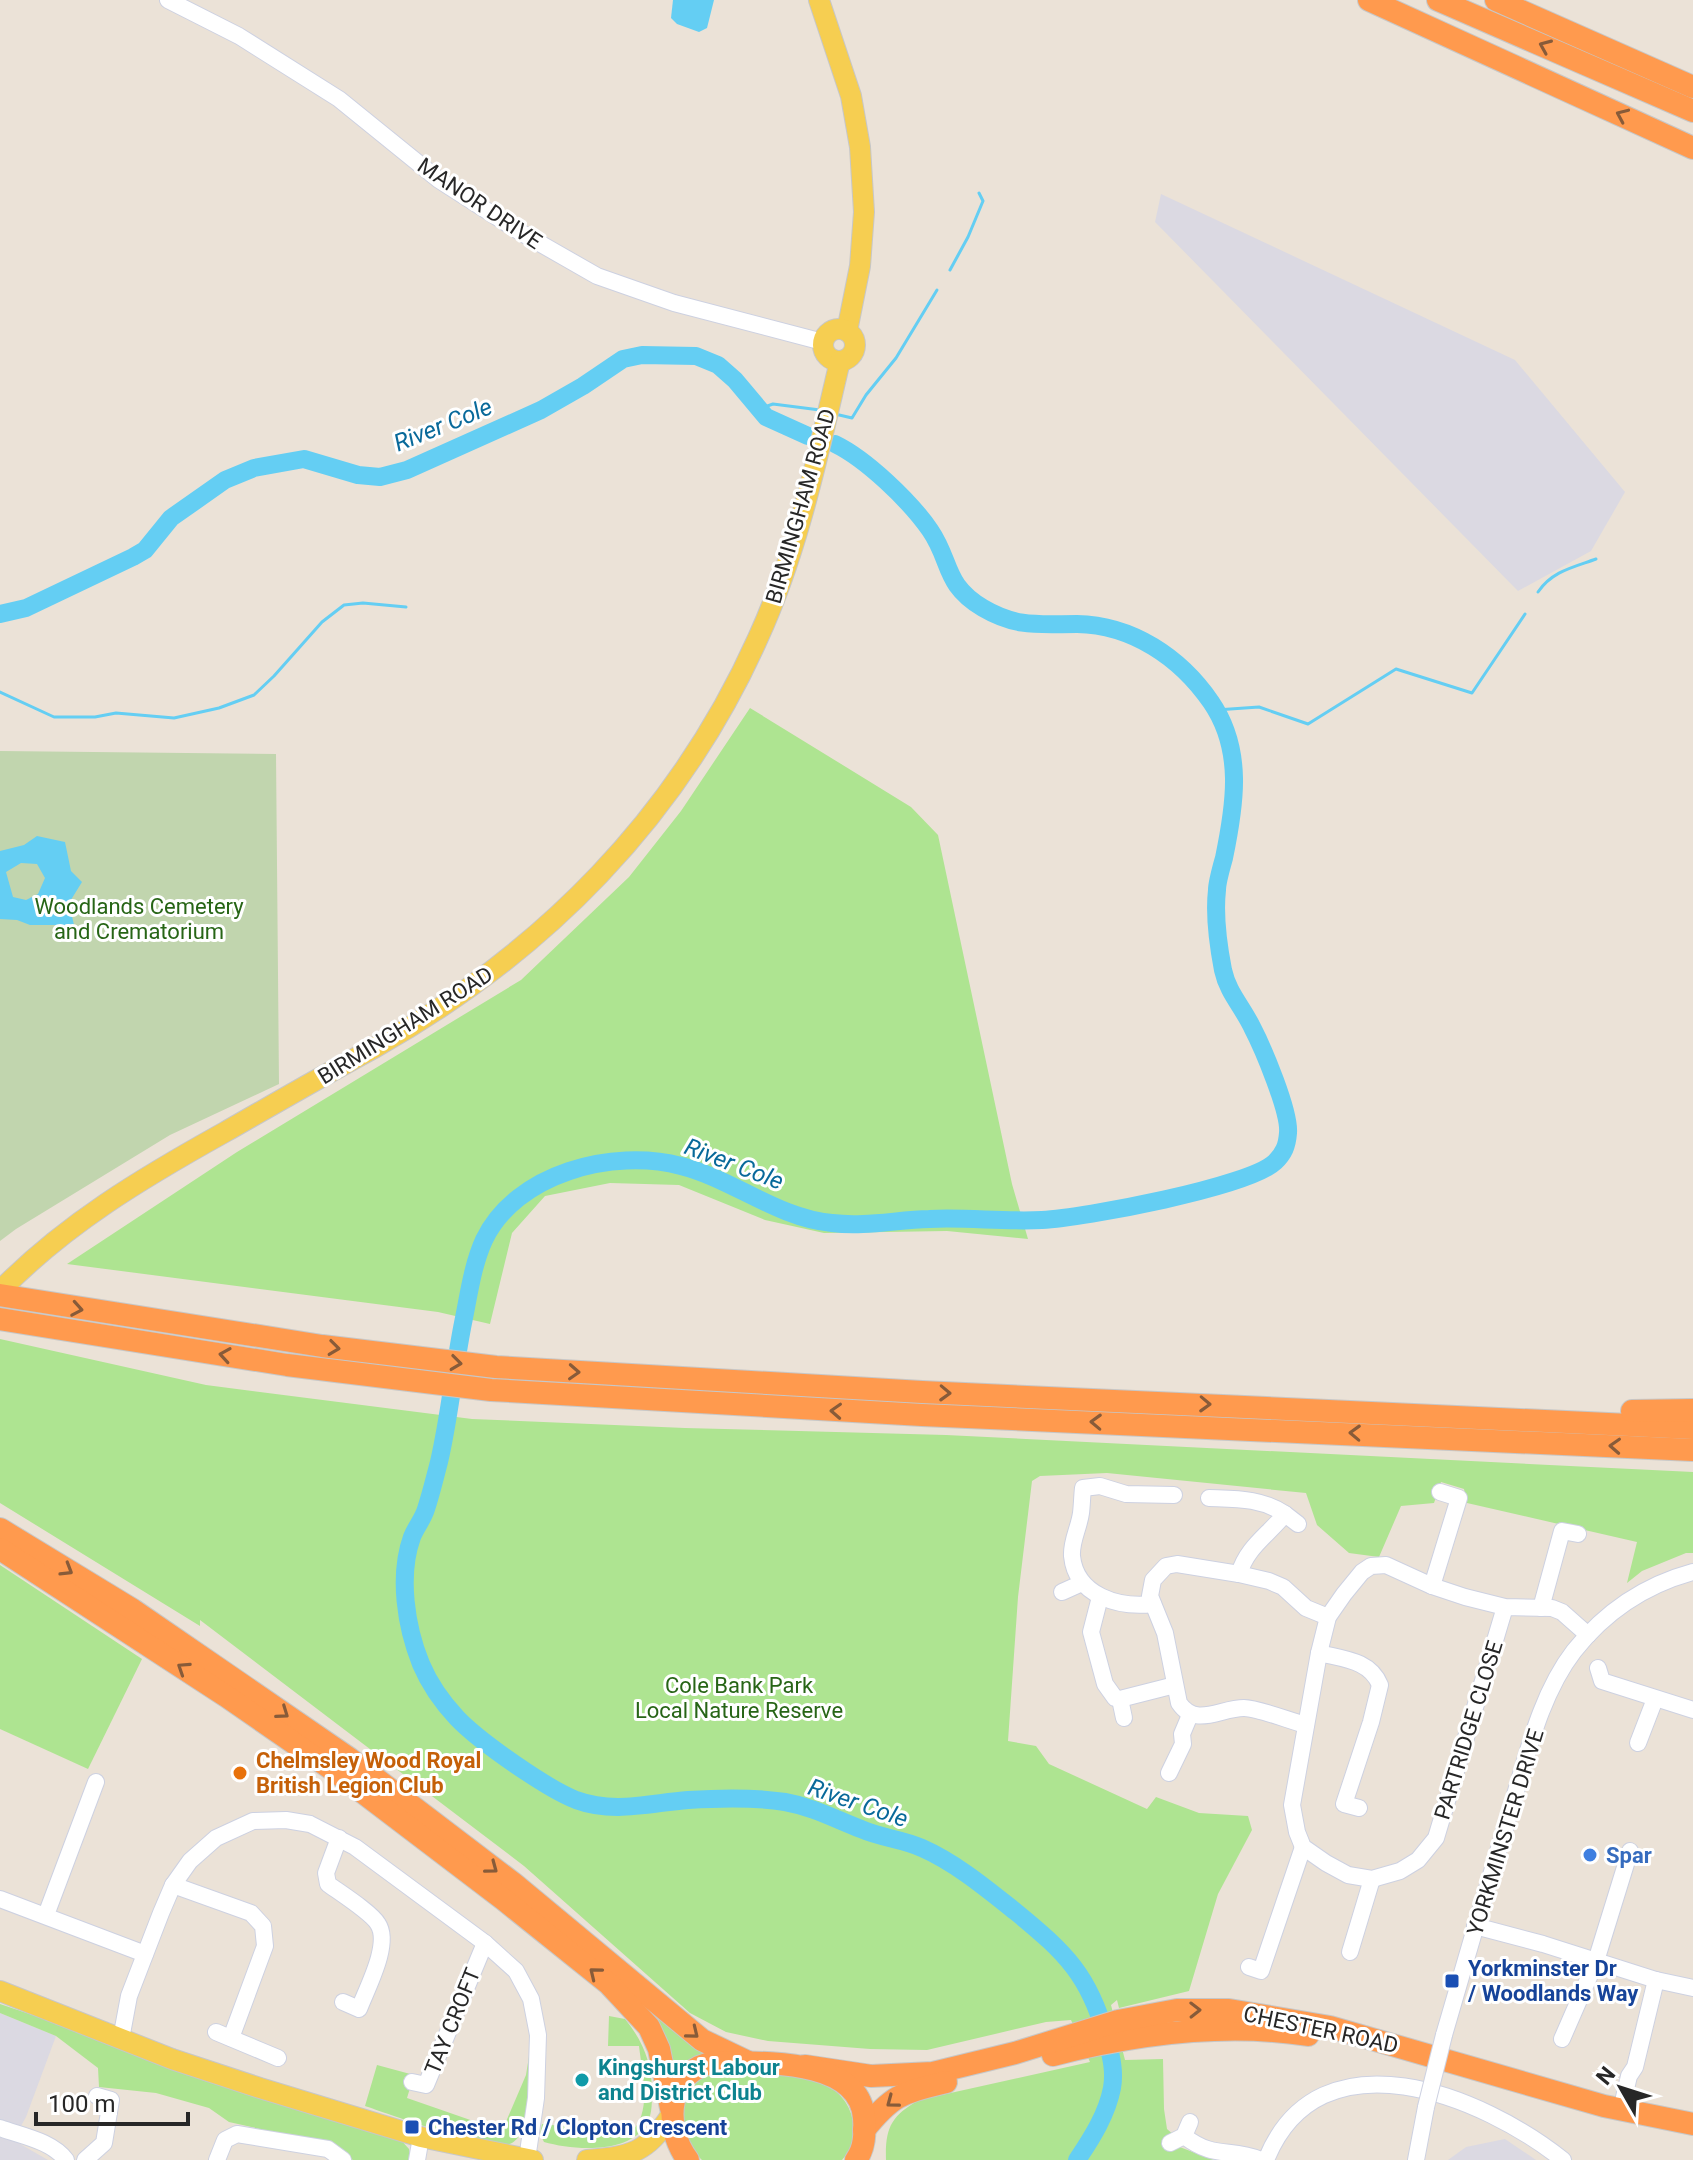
<svg xmlns="http://www.w3.org/2000/svg" width="1693" height="2160" font-family="Roboto,sans-serif">
<style>
.industrial{fill:#dbd9e2}
.green{fill:#aee491}
.cemetery{fill:#c1d5ae}
.water{fill:#64cef3;fill-rule:evenodd}
.lines{fill:none;stroke-linecap:round;stroke-linejoin:round}
.stream{stroke:#64cef3;stroke-width:3}
.river{stroke:#64cef3;stroke-width:18}
.minor-casing{stroke:#cdd1e1;stroke-width:18}
.major-casing{stroke:#c7c7c7;stroke-width:22}
.highway-casing{stroke:#c7c7c7;stroke-width:24}
.minor{stroke:#fff;stroke-width:16}
.major{stroke:#f6ce51;stroke-width:20}
.highway{stroke:#ff9a4e;stroke-width:22}
.minor-bridge-casing{stroke:#cdd1e1;stroke-width:18;stroke-linecap:butt}
.minor-bridge{stroke:#fff;stroke-width:16}
.oneway{stroke:#885b39}
.food-dot{fill:#e8710a;stroke:#fff;stroke-width:3}
.shop-dot{fill:#3f7fe0;stroke:#fff;stroke-width:3}
.transit-dot{fill:#1a4fb4;stroke:#fff;stroke-width:3}
.culture-dot{fill:#0f9aa8;stroke:#fff;stroke-width:3}
.labels{text-anchor:middle;stroke-width:6;stroke-linejoin:round;paint-order:stroke}
.street-label{font-size:22px;fill:#272727;stroke:#fff}
.park-label{font-size:22px;fill:#276516;stroke:#fff}
.food-label{font-size:22px;font-weight:bold;fill:#c56008;stroke:#fff;text-anchor:start}
.shop-label{font-size:22px;font-weight:bold;fill:#366cbe;stroke:#fff;text-anchor:start}
.transit-label{font-size:22px;font-weight:bold;fill:#164399;stroke:#fff;text-anchor:start}
.culture-label{font-size:22px;font-weight:bold;fill:#0d838f;stroke:#fff;text-anchor:start}
.water-label{font-size:24px;font-style:italic;fill:#08699a;stroke:#fff}
</style>
<rect width="100%" height="100%" fill="#ebe2d7"/>
<g class="industrial">
<polygon points="1161,194 1515,360 1625,492 1591,551 1518,591 1155,222"/>
<polygon points="0,2013 56,2036 26,2117 13,2140 48,2160 0,2160"/>
<polygon points="1505,2139 1536,2160 1448,2160 1466,2147"/>
</g>
<g class="green">
<polygon points="750,708 911,807 938,835 1012,1184 1028,1239 947,1231 824,1233 765,1220 679,1185 610,1183 545,1196 512,1233 490,1324 438,1312 67,1264 237,1152 521,980 629,877 681,811"/>
<path d="M0,1339l206,46 266,34 213,9 261,7 747,37v81h-7l-44,18 -15,12 10,-41 -170,-39 -3,-14 -23,-7 -7,21 -33,3 -22,51 -30,-4 -32,-28 -11,-32 -199,-20 -67,3 -8,5 -14,116 -10,144 28,5 13,18 98,45 9,-12 43,16 49,3 4,14 -34,64 -29,97 -70,17 -2,-8 -6,5 14,55 38,-1 1,50 3,20 8,7 2,10 37,14h-328c-1,-32 5,-44 33,-60l171,-38 -19,-42 -25,2 -119,28 -57,-1 -102,-8 -42,-9 -36,-19 -166,-147 -324,-246v6l-200,-123z"/>
<polygon points="0,1565 142,1659 88,1769 0,1729"/>
<polygon points="0,2004 400,2139 409,2149 411,2160 353,2160 331,2145 229,2122 209,2108 156,2093 99,2087 98,2068 56,2036 0,2013"/>
<polygon points="641,2004 659,2020 663,2017 708,2051 682,2066 673,2077"/>
<path d="M609,2016l16,3c18,22 27,44 27,73 0,13 0,26 -8,36 -20,26 -72,22 -100,14l-4,-8 2,-10 88,9c23,-20 12,-60 9,-87h-31z"/>
<path d="M530,2050c6,18 1,36 -2,54 -1,13 -4,32 -16,39 -18,10 -123,-29 -147,-37l12,-41 37,10 -7,23 95,33 24,-56z"/>
<path d="M708,2073c45,0 134,-11 145,48 4,16 0,26 -11,39h-140c-30,-28 -27,-64 6,-87z"/>
</g>
<polygon class="cemetery" points="0,751 276,754 279,1084 170,1135 16,1229 0,1241"/>
<g class="water">
<polygon points="673,0 714,0 707,28 699,32 677,24 671,18"/>
<path d="M37,836l28,6 6,29 11,11 -13,21 5,22h-44l-13,-5 -17,-1v-68l24,-6zM21,863l16,1 8,14 -7,16 -12,6 -13,-3 -7,-25z"/>
</g>
<g class="lines">
<g class="stream">
<polyline points="950,270 968,237 983,201 979,193"/>
<polyline points="759,409 773,404 820,410"/>
<polyline points="835,414 852,418 866,395 896,358 937,290"/>
<path d="M1538,592c14,-21 36,-25 58,-33"/>
<polyline points="0,692 54,717 95,717 116,713 174,718 219,708 254,695 274,676 322,622 344,605 363,603 406,607"/>
<polyline points="1216,710 1259,707 1308,724 1396,669 1472,693 1525,614"/>
</g>
<g class="river">
<path d="M835,444c31,15 75,57 95,86 22,32 13,54 53,78 34,20 57,16 94,16 55,1 103,33 134,78 33,48 24,103 13,156 -2,7 -7,25 -7,32 -3,26 1,54 6,80 5,23 19,36 29,57 11,21 38,85 36,106 -1,13 -4,20 -13,29 -26,25 -192,56 -233,58 -38,2 -76,-3 -113,-1 -33,1 -65,8 -97,4 -55,-5 -99,-44 -151,-57 -68,-18 -165,7 -197,74 -11,24 -15,53 -20,78 -10,48 -14,97 -25,144 -4,15 -8,32 -13,47 -3,10 -10,18 -14,28 -14,39 -6,90 9,127 8,19 22,39 36,54 23,24 89,70 119,82 38,14 74,3 112,0 31,-2 66,-3 97,2 28,5 50,17 76,27 20,9 42,10 61,19 34,15 65,41 94,64 50,41 74,64 91,128 4,16 8,31 5,48 -5,26 -20,50 -35,72"/>
<polyline points="0,614 26,608 133,557 145,550 171,518 225,480 254,468 304,459 358,475 380,477 407,470 541,410 583,386 623,359 642,355 696,356 718,365 735,380 766,417 808,436"/>
</g>
<defs>
<g id="minor">
<polyline points="168,0 239,36 339,99 439,180 520,232 597,276 674,303 823,342"/>
<path d="M1209,1498c28,1 52,0 76,16 -18,22 -38,33 -46,60"/>
<polyline points="1285,1514 1298,1524"/>
<polyline points="1432,1586 1459,1498 1440,1492"/>
<polyline points="1062,1592 1082,1583"/>
<polyline points="1100,1597 1091,1632 1105,1684 1115,1698 1120,1699 1175,1685"/>
<path d="M1153,1604c-34,4 -77,-8 -81,-48 -1,-15 7,-28 9,-43 1,-8 1,-16 2,-25l17,-2 26,8 48,1"/>
<polyline points="1505,1607 1436,1838 1418,1860 1400,1871 1372,1879 1348,1875 1326,1863 1303,1847 1297,1832 1292,1805 1319,1653 1328,1617 1344,1594 1362,1572 1371,1566 1386,1565 1432,1586 1465,1597 1505,1607 1552,1608 1562,1612 1588,1635"/>
<polyline points="1541,1608 1562,1531 1578,1534"/>
<path d="M1319,1653c24,6 51,7 61,32l-9,37 -27,82 15,4"/>
<polyline points="1598,1668 1602,1681 1693,1710"/>
<polyline points="1120,1699 1124,1718"/>
<path d="M1306,1725c-16,-4 -48,-17 -62,-17 -24,0 -48,20 -65,-5l-14,-70 -15,-37 3,-16 13,-14 11,-2 62,10 30,7 14,6 23,21 22,9"/>
<polyline points="1638,1743 1655,1699"/>
<polyline points="1169,1773 1183,1744 1182,1734 1190,1715"/>
<path d="M339,1838l-13,35 2,11c11,8 44,29 50,40 13,20 -11,64 -19,85l-16,-7"/>
<polyline points="173,1885 251,1913 263,1926 265,1946 231,2038"/>
<polyline points="0,1899 145,1954"/>
<polyline points="46,1915 96,1782"/>
<polyline points="1475,1926 1543,1944 1656,1980 1693,1988"/>
<polyline points="1350,1952 1372,1879"/>
<polyline points="1249,1967 1261,1971 1303,1847"/>
<polyline points="216,2032 278,2058"/>
<path d="M1444,2035c22,-76 44,-151 67,-227 16,-52 29,-113 63,-157 31,-39 71,-66 119,-79"/>
<polyline points="121,2039 129,1996 161,1913 173,1885 190,1861 216,1838 253,1821 286,1820 310,1824 355,1847 485,1943 516,1971 531,1999 538,2035 536,2098 527,2159"/>
<polyline points="1562,2039 1596,1961 1630,1851"/>
<polyline points="412,2082 426,2085 485,1943"/>
<polyline points="1621,2110 1629,2076 1635,2067 1656,1980"/>
<path d="M0,2128c22,8 52,13 66,32"/>
<path d="M1184,2136c31,24 45,11 77,24"/>
<polyline points="1170,2143 1184,2136 1190,2122"/>
<polyline points="85,2160 104,2143 111,2100 97,2096"/>
<polyline points="217,2160 225,2140 237,2134 328,2149 343,2160"/>
<polyline points="417,2160 421,2137"/>
<path d="M1266,2160c53,-132 217,-64 297,0"/>
<polyline points="1416,2160 1426,2107"/>
</g>
<g id="major">
<polyline points="819,0 851,96 860,147 864,212 860,266 847,331"/>
<circle cx="839" cy="345" r="16"/>
<path d="M0,1291c65,-67 144,-114 225,-159 49,-28 99,-57 149,-84 169,-95 304,-231 384,-410 40,-87 60,-184 82,-277"/>
<polyline points="0,1991 172,2059 260,2088 421,2137 533,2160"/>
<path d="M587,2160c44,-4 59,-6 84,-45"/>
</g>
<g id="highway">
<polyline points="1369,0 1693,148"/>
<polyline points="1438,0 1693,111"/>
<polyline points="1496,0 1693,87"/>
<polyline points="0,1295 322,1346 496,1367 922,1392 1693,1428"/>
<polyline points="0,1319 287,1365 491,1390 922,1415 1693,1450"/>
<polyline points="1632,1411 1693,1410"/>
<polyline points="0,1529 133,1610 350,1759 513,1883 702,2040 750,2063"/>
<polyline points="0,1549 226,1696 336,1772 503,1899 609,1984 649,2027 659,2049 671,2108"/>
<path d="M1053,2055c82,-21 171,-33 255,-20"/>
<polyline points="805,2066 871,2076 933,2073 1015,2053 1118,2021 1177,2010 1229,2010 1330,2027 1604,2106 1693,2124"/>
<path d="M864,2130c29,-36 38,-37 82,-48"/>
<path d="M688,2160c-26,-34 -21,-91 28,-98 44,1 144,-5 148,56 1,15 1,30 -8,42"/>
</g>
</defs>
<use href="#minor" class="minor-casing"/>
<use href="#major" class="major-casing"/>
<use href="#highway" class="highway-casing"/>
<use href="#minor" class="minor"/>
<use href="#major" class="major"/>
<use href="#highway" class="highway"/>
<defs>
<polyline id="minor-bridge" points="1426,2107 1444,2035"/>
</defs>
<use href="#minor-bridge" class="minor-bridge-casing"/>
<use href="#minor-bridge" class="minor-bridge"/>
</g>
<defs><path id="oneway-chevron" d="M-2-3.5L2.5 0L-2 3.5" fill="none" stroke-width="1.6" stroke-linecap="round" stroke-linejoin="round" transform="scale(2)"/></defs>
<g class="oneway">
<use href="#oneway-chevron" transform="translate(1545 46) rotate(-157)"/>
<use href="#oneway-chevron" transform="translate(1622 115) rotate(-156)"/>
<use href="#oneway-chevron" transform="translate(77 1309) rotate(10)"/>
<use href="#oneway-chevron" transform="translate(334 1348) rotate(7)"/>
<use href="#oneway-chevron" transform="translate(225 1355) rotate(-171)"/>
<use href="#oneway-chevron" transform="translate(456 1363) rotate(7)"/>
<use href="#oneway-chevron" transform="translate(574 1372) rotate(3)"/>
<use href="#oneway-chevron" transform="translate(945 1393) rotate(2)"/>
<use href="#oneway-chevron" transform="translate(1205 1404) rotate(2)"/>
<use href="#oneway-chevron" transform="translate(836 1411) rotate(-177)"/>
<use href="#oneway-chevron" transform="translate(1096 1422) rotate(-178)"/>
<use href="#oneway-chevron" transform="translate(1355 1433) rotate(-178)"/>
<use href="#oneway-chevron" transform="translate(1615 1446) rotate(-177)"/>
<use href="#oneway-chevron" transform="translate(67 1570) rotate(31)"/>
<use href="#oneway-chevron" transform="translate(183 1668) rotate(-147)"/>
<use href="#oneway-chevron" transform="translate(283 1713) rotate(35)"/>
<use href="#oneway-chevron" transform="translate(492 1868) rotate(37)"/>
<use href="#oneway-chevron" transform="translate(595 1973) rotate(-141)"/>
<use href="#oneway-chevron" transform="translate(1195 2010) rotate(-1)"/>
<use href="#oneway-chevron" transform="translate(693 2033) rotate(39)"/>
<use href="#oneway-chevron" transform="translate(892 2102) rotate(143)"/>
</g>
<circle class="food-dot" cx="240" cy="1773" r="8"/>
<circle class="shop-dot" cx="1590" cy="1855" r="8"/>
<g class="transit-dot">
<rect x="1444" y="1973" width="16" height="16" rx="4"/>
<rect x="404" y="2119" width="16" height="16" rx="4"/>
</g>
<circle class="culture-dot" cx="582" cy="2080" r="8"/>
<g class="labels">
<g class="street-label">
<text transform="translate(480 203) rotate(34)" y="8">MANOR DRIVE</text>
<text transform="translate(800 506) rotate(-74)" y="8">BIRMINGHAM ROAD</text>
<text transform="translate(405 1025) rotate(-32)" y="8">BIRMINGHAM ROAD</text>
<text transform="translate(1468 1730) rotate(-73)" y="8">PARTRIDGE CLOSE</text>
<text transform="translate(1505 1832) rotate(-73)" y="8">YORKMINSTER DRIVE</text>
<text transform="translate(452 2021) rotate(-68)" y="8">TAY CROFT</text>
<text transform="translate(1321 2029) rotate(12)" y="8">CHESTER ROAD</text>
</g>
<g class="park-label">
<text x="139" y="914">Woodlands Cemetery<tspan x="139" dy="25">and Crematorium</tspan></text>
<text x="739" y="1693">Cole Bank Park<tspan x="739" dy="25">Local Nature Reserve</tspan></text>
</g>
<g class="food-label">
<text x="256" y="1768">Chelmsley Wood Royal<tspan x="256" dy="25">British Legion Club</tspan></text>
</g>
<g class="shop-label">
<text x="1606" y="1863">Spar</text>
</g>
<g class="transit-label">
<text x="1468" y="1976">Yorkminster Dr<tspan x="1468" dy="25">/ Woodlands Way</tspan></text>
<text x="428" y="2135">Chester Rd / Clopton Crescent</text>
</g>
<g class="culture-label">
<text x="598" y="2075">Kingshurst Labour<tspan x="598" dy="25">and District Club</tspan></text>
</g>
<g class="water-label">
<text transform="translate(443 425) rotate(-22)" y="8">River Cole</text>
<text transform="translate(734 1164) rotate(21)" y="8">River Cole</text>
<text transform="translate(858 1803) rotate(19)" y="8">River Cole</text>
</g>
</g>
<g transform="translate(1621 2088) rotate(309)" stroke="#ffffff" stroke-width="6" paint-order="stroke">
<path d="M0-6L14 30L0 20L-14 30Z" fill="#272727"/>
<text y="-12" font-size="22" font-weight="bold" text-anchor="middle" fill="#272727">N</text>
</g>
<path d="M36 2112v12h152v-12" fill="none" stroke="#272727" stroke-width="4"/>
<text x="48" y="2112" font-size="24" fill="#272727" stroke="#ffffff" stroke-width="6" paint-order="stroke">100 m</text>
</svg>
